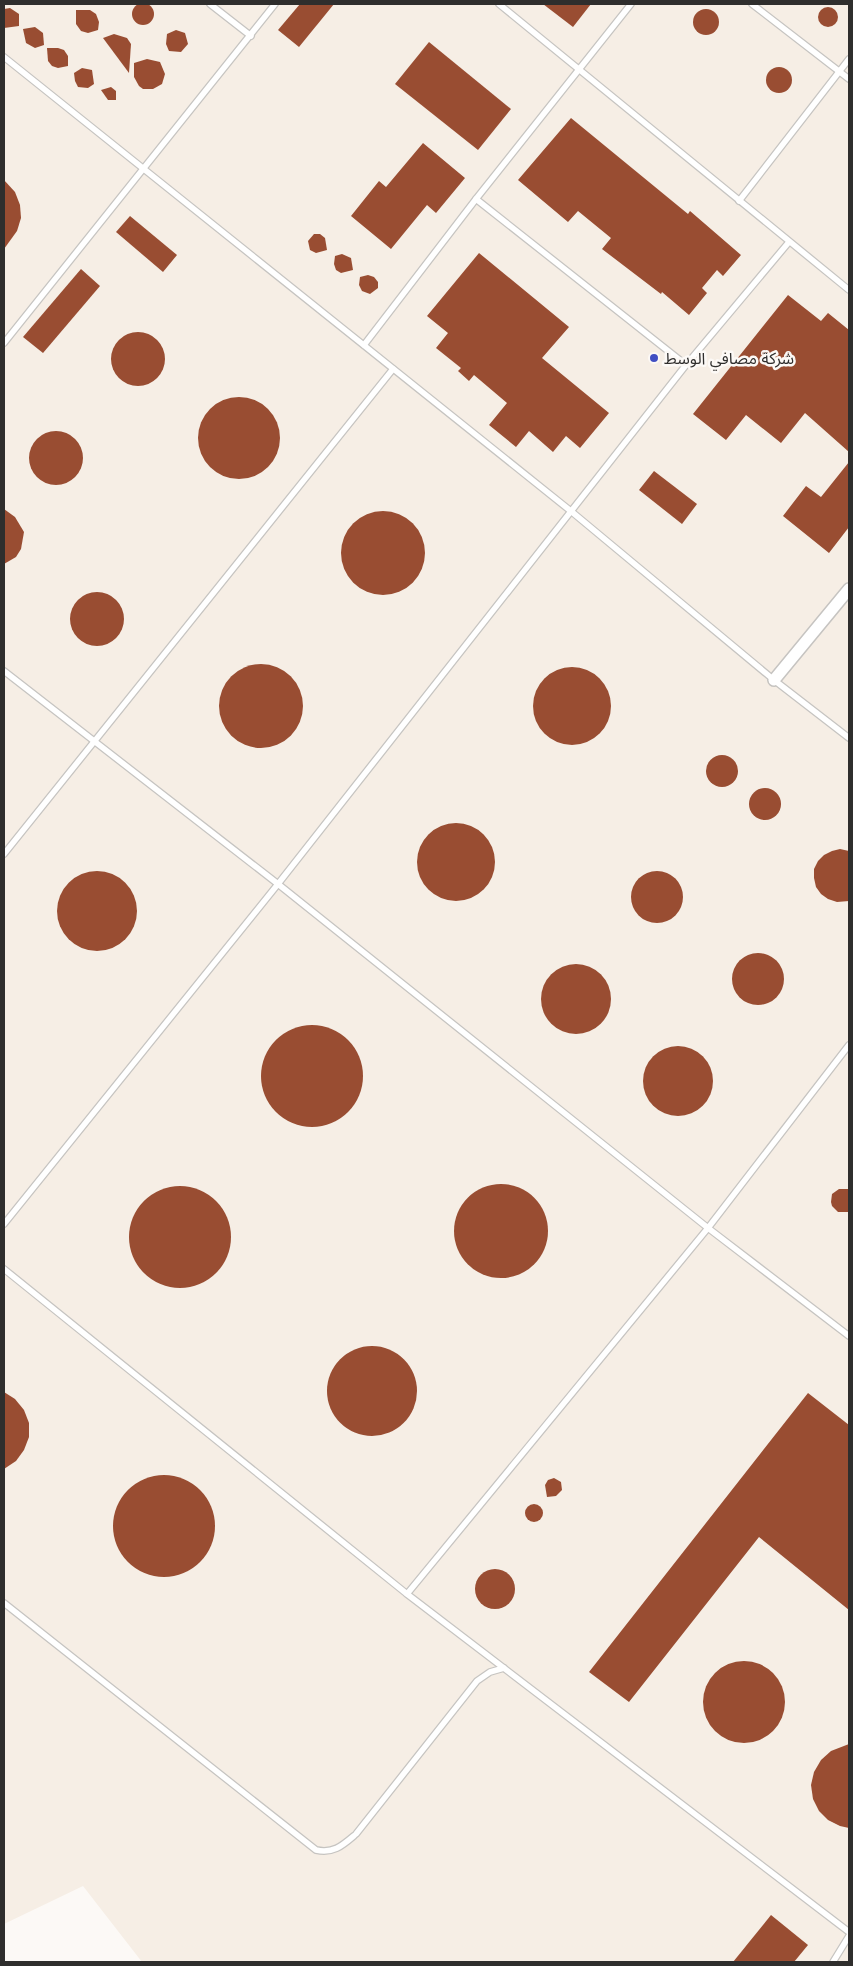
<svg xmlns="http://www.w3.org/2000/svg" width="853" height="1966" font-family="Helvetica,'Noto Sans Arabic',sans-serif">
<style>
.built{fill:#f6eee5}
.building{fill:#994d32}
.lines{fill:none;stroke-linecap:round;stroke-linejoin:round}
.lane-casing{stroke:#c6c4c1;stroke-width:8}
.street-casing{stroke:#c6c4c1;stroke-width:14}
.lane{stroke:#fff;stroke-width:5.5}
.street{stroke:#fff;stroke-width:11}
.poi-dot{fill:#404ec2;stroke:#fcf9f6;stroke-width:2}
.labels{text-anchor:middle;stroke-width:5;stroke-linejoin:round;paint-order:stroke}
.poi-label{font-size:16px;fill:#2f2e2d;stroke:#fcf9f6;text-anchor:start}
</style>
<rect width="100%" height="100%" fill="#fcf9f6"/>
<polygon class="built" points="4,4 849,4 849,1962 142,1962 83,1886 4,1924"/>
<g class="building">
<circle cx="143" cy="14" r="11"/>
<polygon points="300,4 334,4 299,47 278,30"/>
<polygon points="543,4 591,4 573,27"/>
<circle cx="828" cy="17" r="10"/>
<polygon points="10,8 19,14 19,26 4,28 4,9"/>
<circle cx="706" cy="22" r="13"/>
<polygon points="76,10 90,10 96,14 99,22 98,30 88,33 81,31 76,24"/>
<polygon points="35,27 43,33 44,45 35,48 26,43 23,29"/>
<polygon points="176,30 185,33 188,44 181,52 169,51 166,44 167,34"/>
<polygon points="114,34 127,38 131,44 129,73 103,38"/>
<polygon points="429,42 511,109 478,150 395,84"/>
<polygon points="47,48 58,48 64,50 68,56 68,66 58,68 52,66 48,61"/>
<polygon points="147,59 160,62 165,74 162,84 153,89 143,89 139,86 134,77 134,63"/>
<circle cx="779" cy="80" r="13"/>
<polygon points="82,68 92,70 94,84 88,88 78,87 75,81 74,73"/>
<polygon points="111,87 116,91 116,100 108,100 101,90"/>
<polygon points="571,118 688,214 690,211 741,255 723,276 717,270 702,288 707,293 689,315 662,292 661,294 602,249 611,238 578,211 568,222 518,180"/>
<polygon points="423,143 465,178 436,213 427,205 391,249 351,216 379,181 386,187"/>
<polygon points="4,180 15,192 20,205 21,218 17,231 4,249"/>
<polygon points="130,216 177,255 163,272 116,232"/>
<polygon points="314,234 320,234 325,238 327,250 316,253 310,250 308,241"/>
<polygon points="479,253 569,327 542,358 609,413 580,448 566,436 553,452 529,431 516,447 489,425 507,403 474,375 469,381 458,371 461,368 436,348 448,333 427,316"/>
<polygon points="342,254 351,258 353,270 341,273 336,270 334,264 335,256"/>
<polygon points="81,269 100,286 43,353 23,337"/>
<polygon points="368,275 374,277 378,282 378,288 370,294 362,291 359,285 360,277"/>
<polygon points="788,295 821,321 828,313 849,330 849,452 805,413 781,443 746,415 726,440 693,414"/>
<circle cx="138" cy="359" r="27"/>
<circle cx="239" cy="438" r="41"/>
<circle cx="56" cy="458" r="27"/>
<polygon points="849,462 849,527 829,553 783,516 806,486 821,497"/>
<polygon points="654,471 697,504 682,524 639,490"/>
<polygon points="4,509 15,517 24,532 21,549 16,557 4,564"/>
<circle cx="383" cy="553" r="42"/>
<circle cx="97" cy="619" r="27"/>
<circle cx="261" cy="706" r="42"/>
<circle cx="572" cy="706" r="39"/>
<circle cx="722" cy="771" r="16"/>
<circle cx="765" cy="804" r="16"/>
<circle cx="456" cy="862" r="39"/>
<polygon points="840,849 849,851 849,901 837,902 828,899 821,894 816,887 814,878 814,869 818,861 824,855 832,851"/>
<circle cx="657" cy="897" r="26"/>
<circle cx="97" cy="911" r="40"/>
<circle cx="758" cy="979" r="26"/>
<circle cx="576" cy="999" r="35"/>
<circle cx="312" cy="1076" r="51"/>
<circle cx="678" cy="1081" r="35"/>
<circle cx="501" cy="1231" r="47"/>
<circle cx="180" cy="1237" r="51"/>
<polygon points="839,1189 849,1189 849,1212 838,1212 832,1206 831,1202 832,1194"/>
<circle cx="372" cy="1391" r="45"/>
<polygon points="4,1392 15,1399 24,1410 29,1423 29,1437 24,1450 16,1461 4,1469"/>
<polygon points="808,1393 849,1425 849,1610 759,1537 629,1702 589,1672"/>
<circle cx="164" cy="1526" r="51"/>
<polygon points="554,1478 561,1482 562,1490 556,1496 547,1497 545,1485 548,1480"/>
<circle cx="534" cy="1513" r="9"/>
<circle cx="495" cy="1589" r="20"/>
<circle cx="744" cy="1702" r="41"/>
<polygon points="849,1744 849,1828 840,1826 828,1820 819,1811 813,1799 811,1785 814,1772 821,1760 831,1751"/>
<polygon points="771,1915 808,1945 794,1962 733,1962"/>
</g>
<g class="lines">
<defs>
<g id="lane">
<polyline points="210,4 251,36"/>
<polyline points="499,4 849,290"/>
<polyline points="752,4 849,79"/>
<polyline points="4,57 572,512 774,680 849,738"/>
<polyline points="476,199 686,365"/>
<polyline points="739,201 849,59"/>
<polyline points="4,343 275,4"/>
<polyline points="364,345 476,199 631,4"/>
<polyline points="4,671 278,884 708,1228 849,1336"/>
<path d="M4,854c129,-162 258,-324 389,-485"/>
<polyline points="4,1224 278,884 686,365 789,242"/>
<polyline points="4,1269 407,1594 849,1932"/>
<polyline points="407,1594 708,1228 849,1045"/>
<path d="M4,1603l312,247c18,4 27,-5 40,-16l121,-153 13,-9 14,-4"/>
<polyline points="833,1962 849,1936"/>
</g>
<polyline id="street" points="774,680 849,589"/>
</defs>
<use href="#lane" class="lane-casing"/>
<use href="#street" class="street-casing"/>
<use href="#lane" class="lane"/>
<use href="#street" class="street"/>
</g>
<circle class="poi-dot" cx="654" cy="358" r="5"/>
<g class="labels">
<g class="poi-label">
<text x="664" y="364">شركة مصافي الوسط</text>
</g>
</g>
<rect width="853" height="1966" fill="none" stroke="#2f2e2d" stroke-width="10"/>
</svg>
